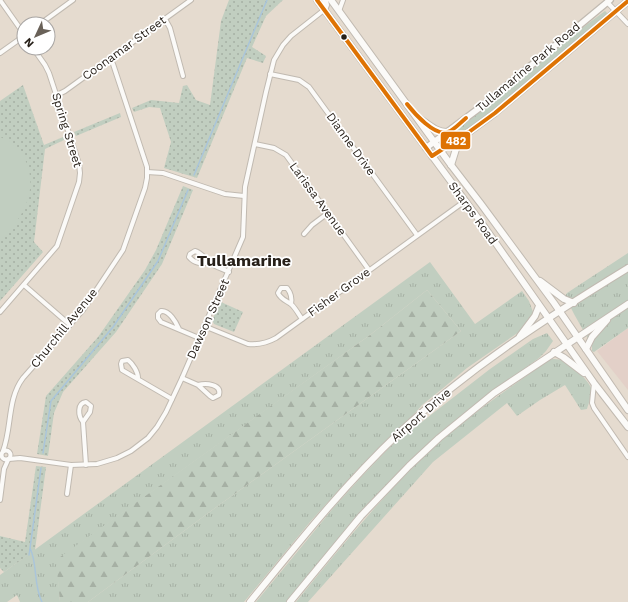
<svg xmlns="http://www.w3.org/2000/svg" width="628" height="602" font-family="'Work Sans',sans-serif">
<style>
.commercial{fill:#e3d0c8}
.grass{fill:url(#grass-tufts)}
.forest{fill:url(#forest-firs)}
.park{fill:url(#park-dots)}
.pitch{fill:#c1cec0}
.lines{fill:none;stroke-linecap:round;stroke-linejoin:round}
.stream{stroke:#aac5da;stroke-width:1.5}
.street-casing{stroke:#c1bab1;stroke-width:6}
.secondary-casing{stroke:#c1bab1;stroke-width:8}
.primary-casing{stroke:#c1bab1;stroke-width:8}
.street{stroke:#fbfaf8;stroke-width:4}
.secondary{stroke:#fbfaf8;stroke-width:5.5}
.primary{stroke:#fbfaf8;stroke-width:6}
.bus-1-casing{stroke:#fff;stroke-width:7}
.bus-1{stroke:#de7304;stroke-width:4}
.bus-dot{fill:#261f18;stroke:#fff;stroke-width:1.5}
.labels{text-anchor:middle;stroke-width:3.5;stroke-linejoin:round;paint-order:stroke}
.street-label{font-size:12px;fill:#261f18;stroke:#fff}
.district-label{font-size:16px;font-weight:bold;fill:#261f18;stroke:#fff}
.line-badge{stroke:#fff;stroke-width:1.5}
.badge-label{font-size:11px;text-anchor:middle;font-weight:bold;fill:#fff}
</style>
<defs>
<pattern id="grass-tufts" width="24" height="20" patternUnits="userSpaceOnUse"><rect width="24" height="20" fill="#c1cec0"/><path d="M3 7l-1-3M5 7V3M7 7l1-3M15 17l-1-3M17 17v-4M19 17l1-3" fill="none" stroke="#a6b0a4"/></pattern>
<pattern id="forest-firs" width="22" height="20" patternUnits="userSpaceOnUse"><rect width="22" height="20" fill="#c1cec0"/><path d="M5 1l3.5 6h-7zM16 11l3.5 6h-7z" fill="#a6b0a4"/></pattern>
<pattern id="park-dots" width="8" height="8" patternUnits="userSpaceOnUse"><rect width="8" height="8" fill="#c1cec0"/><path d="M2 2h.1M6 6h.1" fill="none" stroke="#a6b0a4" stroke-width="1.8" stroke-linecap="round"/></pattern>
</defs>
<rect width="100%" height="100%" fill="#e5dbcf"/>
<polygon class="commercial" points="628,328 628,390 597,351"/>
<g class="grass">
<polygon points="605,11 607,13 606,16 485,117 449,143 445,137 481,110 574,34"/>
<polygon points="628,253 628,328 594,352 592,351 592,346 574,314 565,296 567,293"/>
<polygon points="430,262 475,324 522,291 529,301 533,312 530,320 524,326 519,332 467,368 442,389 422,405 409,420 357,470 310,522 244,602 88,602 215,508 461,331 427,290 370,335 57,560 60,602 20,602 17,595 7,602 0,602 0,575"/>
<polygon points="547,333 553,341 546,351 539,358 469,410 410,462 288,602 256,602 335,506 364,474 392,445 490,369 533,339"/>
<path d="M552,359c3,0 7,0 9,1 8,3 27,19 30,28 1,6 -2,15 -4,21l-6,1 -16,-25 -25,15 -23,16 -10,-13 -74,59 -125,140h-12c49,-60 98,-122 158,-172 29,-24 61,-46 92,-68z"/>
</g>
<polygon class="forest" points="427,290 461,331 215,508 88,602 60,602 56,560 370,335"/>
<g class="park">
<polygon points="229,0 283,0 266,16 252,47 266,56 263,63 247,58 197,178 164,168 171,142 160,108 149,107 134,112 132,108 151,100 179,103 183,86 187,85 196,100 210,105 221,21"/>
<polygon points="23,85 44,145 63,137 64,140 45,149 34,242 43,252 0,301 0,101"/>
<polygon points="120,113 121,117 76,136 74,132"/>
<polygon points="183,186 193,190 162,264 116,332 63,392 54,413 48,456 37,454 46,396 98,337 145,270 156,250"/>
<polygon points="221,302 243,312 234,332 214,324 212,320"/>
<polygon points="36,466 46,467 35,550 4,572 0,568 0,536 25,542"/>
</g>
<path class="pitch" d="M0,137c29,11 38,45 24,72 -6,12 -15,22 -24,32z"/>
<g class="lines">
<g class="stream">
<polyline points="194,175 267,0"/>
<polyline points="43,453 51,401 113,327 158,261 188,190"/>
<path d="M41,468l-11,80c8,17 3,36 12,54"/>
<polyline points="29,555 30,549"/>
</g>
<defs>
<g id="street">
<polyline points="0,0 24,34"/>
<polyline points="607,2 628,24"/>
<polyline points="339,11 343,0"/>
<polyline points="165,19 170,28 183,76"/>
<polyline points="40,24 73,0"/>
<polyline points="0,53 24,36"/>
<polyline points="270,74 299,80 309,87 417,235"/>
<polyline points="57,95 65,91 191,0"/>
<polyline points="255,144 274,148 286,155 369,270"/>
<polyline points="147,172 163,173 225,194 244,196"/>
<polyline points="304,234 312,225 328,213"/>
<path d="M209,262c-7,3 -15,1 -20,-5l1,-3 5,-3c7,2 10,8 15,12 6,4 13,6 19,9"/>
<polyline points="24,285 70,325"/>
<path d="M291,304c1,-5 0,-11 -4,-16h-6l-3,5c3,7 10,8 14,12 4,4 7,10 10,14"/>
<polyline points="0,312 57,246 79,182 80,173 79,164 49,73 45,65 33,48"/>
<path d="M204,326l44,18c10,1 19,-1 28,-6l189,-137"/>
<path d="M179,329c-3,-7 -10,-19 -18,-18l-3,3v4l3,4 38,16"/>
<path d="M138,378c0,-6 -5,-14 -10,-18l-6,1 -1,3 1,6 50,29"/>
<path d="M182,378l16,7 12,11 3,2 6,-3c3,-11 -13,-12 -21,-10"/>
<polyline points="594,383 592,403 594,408 628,457"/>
<path d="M83,422l7,-10 1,-6 -5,-4c-9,1 -8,14 -3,20l3,43"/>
<circle cx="6" cy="455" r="4.5"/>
<path d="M3,451c9,-23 4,-52 20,-73l60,-68 40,-60 22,-62 2,-10v-11l-34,-103 -3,-5"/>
<polyline points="9,459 20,458 71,465 97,464 117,458 131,451 148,438 157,427 166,412 182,378 243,237 245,187 266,92 274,60 283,45 291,36 324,10"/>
<polyline points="67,494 71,465"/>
<polyline points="0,500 4,469 8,460"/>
</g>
<g id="secondary">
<polyline points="426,148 482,106 610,0"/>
<polyline points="432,156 469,132 495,113 628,1"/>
</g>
<g id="primary">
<polyline points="317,0 483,225 594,383 628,427"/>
<polyline points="331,0 451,165 481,204 554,303 628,410"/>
<polyline points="324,10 326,5 325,0"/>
<path d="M419,118c9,6 18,15 29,14"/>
<polyline points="451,165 456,149 469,132"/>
<polyline points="540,281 564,299 574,303"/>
<polyline points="520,336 535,316 539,306"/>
<polyline points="586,349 592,337 607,320"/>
<polyline points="554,352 563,357 584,373"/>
<path d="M250,602c48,-59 95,-118 150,-170 69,-64 148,-115 228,-164"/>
<polyline points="290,602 361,516 409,466 439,438 494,393 628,304"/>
</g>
</defs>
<use href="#street" class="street-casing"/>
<use href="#secondary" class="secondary-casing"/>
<use href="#primary" class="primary-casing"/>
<use href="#street" class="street"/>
<use href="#secondary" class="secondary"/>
<use href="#primary" class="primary"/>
<defs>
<g id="bus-1">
<polyline points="317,0 432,156 469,132 495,113 628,1"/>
<path d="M407,104c7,9 28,33 41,28 6,-2 13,-10 18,-14"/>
</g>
</defs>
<use href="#bus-1" class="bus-1-casing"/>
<use href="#bus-1" class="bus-1"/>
</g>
<circle class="bus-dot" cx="344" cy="37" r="3.5"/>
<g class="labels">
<g class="street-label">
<text transform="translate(124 48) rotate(-36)" y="4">Coonamar Street</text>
<text transform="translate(528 67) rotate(-40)" y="4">Tullamarine Park Road</text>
<text transform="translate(67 130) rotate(73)" y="4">Spring Street</text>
<text transform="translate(351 144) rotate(54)" y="4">Dianne Drive</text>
<text transform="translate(318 199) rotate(54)" y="4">Larissa Avenue</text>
<text transform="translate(473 213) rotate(54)" y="4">Sharps Road</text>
<text transform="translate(339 292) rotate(-36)" y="4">Fisher Grove</text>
<text transform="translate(208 319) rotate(-66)" y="4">Dawson Street</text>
<text transform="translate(64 328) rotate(-51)" y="4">Churchill Avenue</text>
<text transform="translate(421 415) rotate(-41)" y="4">Airport Drive</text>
</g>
<g class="district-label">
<text x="244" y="266">Tullamarine</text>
</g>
</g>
<rect class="line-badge" x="440" y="131" width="31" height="19" rx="4" fill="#de7304"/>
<g class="badge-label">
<text x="456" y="145">482</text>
</g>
<g transform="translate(36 36) rotate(226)"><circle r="19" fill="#ffffff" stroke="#a8a5a3"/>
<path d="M0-3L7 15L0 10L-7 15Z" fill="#696158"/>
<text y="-6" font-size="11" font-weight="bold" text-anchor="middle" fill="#261f18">N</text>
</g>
</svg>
